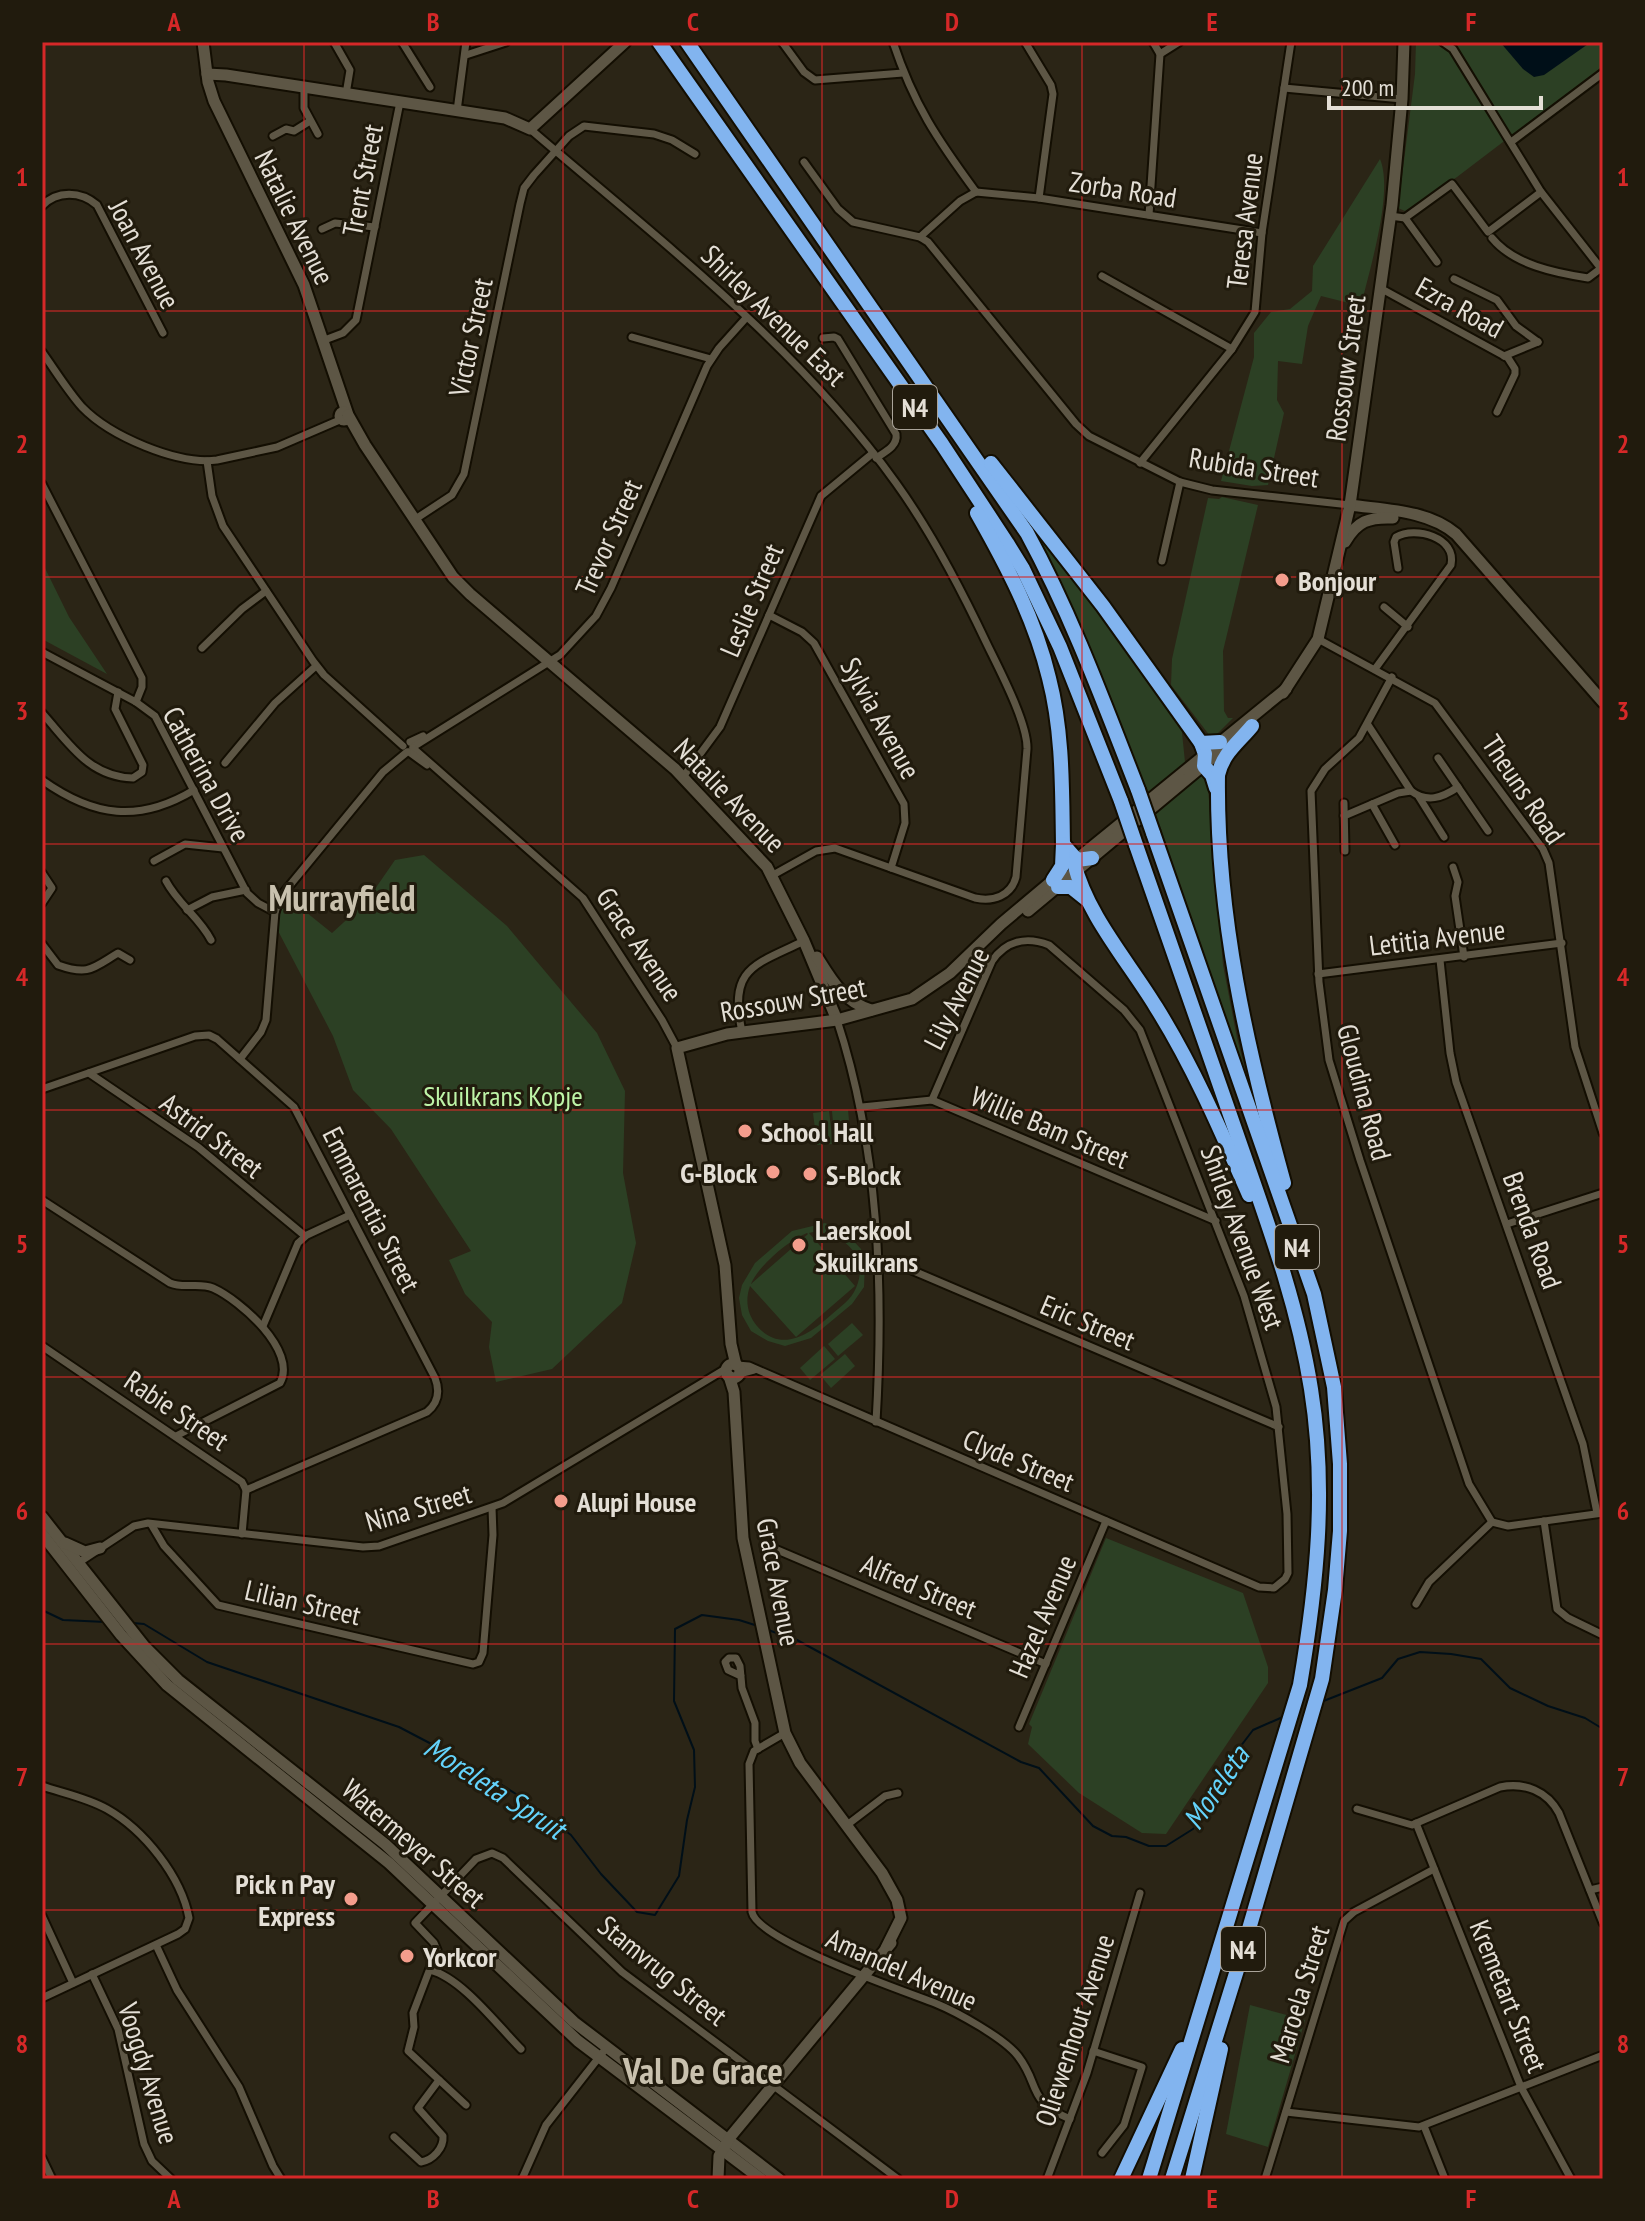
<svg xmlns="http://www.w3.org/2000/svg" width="1645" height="2221" font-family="'PT Sans Narrow',sans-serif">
  <rect width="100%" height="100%" fill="#2b2516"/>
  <!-- green -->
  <g fill="#2c4024" fill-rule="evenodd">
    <polygon points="1416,42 1603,42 1603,66 1457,177 1405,211 1398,208 1415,74"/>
    <path d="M 1380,159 C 1394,192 1369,271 1361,306 L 1321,296 L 1308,326 L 1302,364 L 1278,361 L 1277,400 L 1284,413 L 1268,485 L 1252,486 L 1221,481 L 1254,357 L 1254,333 L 1271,312 L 1290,309 L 1312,291 L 1313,266 Z"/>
    <polygon points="1222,497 1258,505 1223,651 1224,711 1228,718 1233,718 1215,736 1210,736 1171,685 1172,659 1208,498 1219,499"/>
    <path d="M 1026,511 L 1181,723 L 1185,762 L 1149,792 L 1144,784 C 1111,692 1073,602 1026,516 Z"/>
    <polygon points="42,562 69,617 107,674 42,639"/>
    <polygon points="1201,773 1207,777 1223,965 1237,1038 1247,1077 1155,812"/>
    <polygon points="424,855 507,926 597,1033 625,1091 623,1173 636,1243 622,1303 552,1369 496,1382 489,1347 492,1322 465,1294 449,1260 471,1251 391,1129 353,1090 333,1036 276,927 286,896 332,933 366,902 395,860"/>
    <polygon points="848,1110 851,1142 835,1144 832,1111"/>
    <polygon points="829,1111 833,1144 817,1145 813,1113"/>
    <path d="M 825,1223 L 846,1233 L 861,1249 L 865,1262 L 864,1287 L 852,1304 L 811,1338 L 785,1346 L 768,1341 L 751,1331 L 742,1315 L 739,1298 L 742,1285 L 755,1263 L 792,1231 ZM 813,1232 C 843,1232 870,1257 856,1288 C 851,1300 840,1307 831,1315 C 810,1334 781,1354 757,1326 C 747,1314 745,1300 750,1286 L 796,1337 L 855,1286 L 809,1233 ZM 807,1233 L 808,1234 L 751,1284 C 759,1265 788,1241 807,1233 Z"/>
    <polygon points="852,1323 863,1335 838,1356 828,1344"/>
    <polygon points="824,1346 835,1359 810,1380 800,1368"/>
    <polygon points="845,1354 855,1366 831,1388 820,1375"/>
    <polygon points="1106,1538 1243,1593 1268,1667 1268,1683 1166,1834 1142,1833 1079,1793 1028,1744 1032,1727 1029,1724"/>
    <polygon points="1250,2005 1305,2020 1268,2147 1226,2134"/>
  </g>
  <!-- water -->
  <polygon fill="#000f18" points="1500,42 1591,42 1544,75 1534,77 1523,69"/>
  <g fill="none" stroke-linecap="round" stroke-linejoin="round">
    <!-- stream -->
    <g stroke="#000f18" stroke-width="2">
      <polyline points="42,1610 63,1620 106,1622"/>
      <polyline points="133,1623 144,1624 207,1662 399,1727 462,1760 516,1794 571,1835 601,1874 637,1912 655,1915 679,1876 687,1820 695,1787 694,1750 674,1701 675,1629 702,1615 739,1620 758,1626"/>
      <polyline points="768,1630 797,1640 1021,1762 1039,1768 1093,1826 1112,1836 1126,1837 1149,1846 1166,1846 1193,1829 1214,1802 1237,1751 1253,1730 1285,1716"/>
      <polyline points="1321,1702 1382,1678 1398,1659 1420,1652 1451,1654 1481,1659 1510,1688 1548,1706 1585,1718 1603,1729"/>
    </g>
    <defs>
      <g id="street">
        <polyline points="334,42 350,70 346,94"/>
        <polyline points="402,42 430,87"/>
        <polyline points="782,42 804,72 815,80 903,73"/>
        <path d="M 893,42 C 914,105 937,139 976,192"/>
        <polyline points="1025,42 1051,85 1053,94 1039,198"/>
        <polyline points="1443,42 1453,49 1541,192 1603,271"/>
        <polyline points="1160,54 1179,42"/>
        <polyline points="466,55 506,42"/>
        <polyline points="304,88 304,108 318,134"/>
        <polyline points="1284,88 1402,99"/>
        <polyline points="457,111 466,42"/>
        <path d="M 530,129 C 658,239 797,345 896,483 C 932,533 960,587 986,642 C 998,667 1028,723 1027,749 L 1016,877 C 1011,896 993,902 975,898 L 835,848 L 816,851 L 773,875"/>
        <polyline points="273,136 286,129 294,131 310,121"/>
        <polyline points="1511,142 1603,73"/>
        <polyline points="804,162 838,209 853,222 920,237 928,242 1076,424 1089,436 1180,482 1212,490 1350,505"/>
        <polyline points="976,192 1039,198 1262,233"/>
        <path d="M 42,206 C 57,190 81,191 97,205 L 163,333"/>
        <polyline points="1149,215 1160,54 1153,42"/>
        <polyline points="1390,216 1405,218 1452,184 1488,232 1541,192"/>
        <polyline points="1405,218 1437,262"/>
        <polyline points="322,229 335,223 375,227"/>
        <polyline points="920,237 960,201 976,192"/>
        <path d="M 1492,238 C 1514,265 1556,273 1588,278 L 1600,269"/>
        <polyline points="1102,276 1232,349"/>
        <polyline points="1454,279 1497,300 1516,326 1538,342"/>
        <polyline points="1380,288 1508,358 1515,369 1515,374 1497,412"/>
        <polyline points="632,337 711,359"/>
        <path d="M 823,338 L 834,337 L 838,339 L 896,434 C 898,446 885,452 876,458"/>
        <polyline points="322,341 343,333 356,320 400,102"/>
        <path d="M 42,352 C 55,370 67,390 82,407 C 110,436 177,465 217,460 L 277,447 L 342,419"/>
        <polyline points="1504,356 1538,342"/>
        <polyline points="207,461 212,496 223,526 313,661 324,675 403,746"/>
        <polyline points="1140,463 1232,349 1255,312 1262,233 1291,42"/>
        <polyline points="42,484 142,678 142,687 136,702"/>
        <polyline points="414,520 452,495 464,474 520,204 524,188 534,175 569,136 584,126 654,134 672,140 695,154"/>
        <polyline points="1162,561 1180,482"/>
        <polyline points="1384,607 1408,627"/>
        <polyline points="769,615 802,632 814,643 904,804 905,823 891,868"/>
        <polyline points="1318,639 1435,703 1543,849 1549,863 1575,1047 1603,1133"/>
        <polyline points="202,648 242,609 266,591"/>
        <polyline points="42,652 136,702 155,716 247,893 258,903 275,912"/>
        <path d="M 1375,669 L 1451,565 C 1457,537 1415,526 1396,537 L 1394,542 L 1398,568"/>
        <polyline points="1392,677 1359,738 1325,769 1311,791 1319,982 1329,1060 1360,1160 1469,1484 1492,1522"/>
        <path d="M 42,713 C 69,743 89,777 133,778 L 142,772 L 143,765 L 115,709 L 118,692"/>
        <polyline points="1368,725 1411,791"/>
        <polyline points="410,742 423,736"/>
        <polyline points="413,747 560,655 596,616 611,588 707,366 719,348 746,318"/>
        <polyline points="413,748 583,898 662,1020 677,1048"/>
        <polyline points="409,752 427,765"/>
        <polyline points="1438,758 1488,831"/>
        <polyline points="225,763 275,703 316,666"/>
        <polyline points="683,777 720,727 821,496 873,453"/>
        <path d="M 42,780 C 94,817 139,823 194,790"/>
        <polyline points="1419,797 1444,837"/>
        <polyline points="1344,803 1345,851"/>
        <polyline points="1372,804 1395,845"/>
        <path d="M 1344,816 L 1398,793 L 1411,791 C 1427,803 1442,798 1458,787"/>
        <polyline points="154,861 185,844 223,848"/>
        <polyline points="1453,867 1458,882 1455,896 1464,957"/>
        <polyline points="42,873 52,888 42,903"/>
        <path d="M 166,881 C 178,904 200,918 211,940"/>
        <polyline points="187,910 212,897 246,890"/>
        <path d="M 42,944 L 58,965 C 89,976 93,968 118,953 L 130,960"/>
        <polyline points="1440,960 1450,1053 1456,1082 1583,1444 1597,1513"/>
        <polyline points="1318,974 1562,943"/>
        <path d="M 837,1020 C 879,1148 884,1288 876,1422"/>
        <path d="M 742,1032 C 728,967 755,965 804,941"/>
        <polyline points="240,1059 261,1032 266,1020 275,912 281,896 383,772 407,752"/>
        <polyline points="89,1073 198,1147 305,1236"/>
        <path d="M 42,1089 L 195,1036 L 209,1035 L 217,1039 L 294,1107 L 435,1378 C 440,1391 438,1403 427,1412 L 246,1490"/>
        <polyline points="862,1107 932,1100 1216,1221"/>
        <path d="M 42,1200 L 170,1283 C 184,1289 199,1282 213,1288 C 240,1300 298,1351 280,1383 L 176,1436"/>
        <polyline points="1507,1224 1603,1193"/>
        <polyline points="878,1260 909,1269 1279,1427"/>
        <polyline points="263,1326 298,1243 307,1235 350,1215"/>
        <polyline points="42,1346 242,1482 246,1490 242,1534"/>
        <path d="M 737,1365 L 749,1366 L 1259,1587 L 1274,1588 L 1285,1579 L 1288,1573 L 1287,1514 L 1276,1407 L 1244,1296 L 1140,1030 L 1124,1010 L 1049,945 C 1026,936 1006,941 992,961 L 932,1100"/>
        <polyline points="739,1374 754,1370"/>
        <polyline points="1544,1521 1557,1609 1568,1618 1603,1635"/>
        <polyline points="1492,1522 1508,1526 1603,1513"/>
        <polyline points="151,1524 164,1546 218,1605 473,1664 479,1662 483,1653 493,1535 492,1508"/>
        <polyline points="775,1549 1046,1664"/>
        <polyline points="78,1563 134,1526 148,1523 363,1547 379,1546 503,1503 727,1368"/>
        <polyline points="1416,1604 1429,1582 1492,1522"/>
        <polyline points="741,1676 728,1670 725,1662 729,1658 736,1658 740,1666 742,1688 755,1723 755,1741 758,1749"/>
        <polyline points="1019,1727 1106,1521"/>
        <path d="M 785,1733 L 754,1751 L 749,1764 L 752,1912 C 758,1941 904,1991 935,2003 C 957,2012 1004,2038 1018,2056 C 1041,2086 1026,2100 1070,2119"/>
        <path d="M 42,1786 C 63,1793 88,1798 107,1809 C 144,1830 181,1876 189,1918 L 185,1929 L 178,1934 L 42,1998"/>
        <path d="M 1357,1809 L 1412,1825 L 1500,1787 C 1525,1782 1547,1791 1559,1813 L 1603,1923"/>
        <polyline points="1416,1823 1521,2087 1571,2179"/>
        <polyline points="847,1825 885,1796 898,1793"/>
        <polyline points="1590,1890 1603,1887"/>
        <polyline points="42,1916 73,1983"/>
        <polyline points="156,1945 177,1990 239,2087 273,2166 281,2179"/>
        <path d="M 430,1970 C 462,1978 498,2026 521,2049"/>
        <polyline points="92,1974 118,2029 144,2144 152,2161 171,2179"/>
        <polyline points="1093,2051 1142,2067 1124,2125 1102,2153"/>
        <polyline points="466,2105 408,2051 414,2027 413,2013 437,1950 434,1943 415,1923 476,1859 492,1853 503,1858 622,1972 898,2179"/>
        <polyline points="1286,2112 1419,2127 1603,2055"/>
        <polyline points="1424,2126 1445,2179"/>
        <path d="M 394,2137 L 421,2162 C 433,2160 444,2148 443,2136 L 418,2108 L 439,2080"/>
        <polyline points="42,2158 52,2179"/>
        <polyline points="522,2179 546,2125 607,2047"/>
        <polyline points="1047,2179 1087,2073 1140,1893"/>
        <polyline points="1265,2179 1344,1921 1354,1912 1434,1869"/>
      </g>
      <g id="secondary">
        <polyline points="203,42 208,82 214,101 304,285 347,412"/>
        <polyline points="207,74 226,75 505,118 530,129 625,42"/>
        <circle cx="344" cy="416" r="4"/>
        <polyline points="348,415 365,445 453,577 470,594 675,769 767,867 804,941 837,1020"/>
        <path d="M 1350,505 C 1386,510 1428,510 1456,534 L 1603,702"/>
        <path d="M 1345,542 C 1357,521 1369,517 1393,518"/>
        <polyline points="1283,693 1318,639 1350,505 1392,205 1402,99 1404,42"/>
        <polyline points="1076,860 1286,689"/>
        <polyline points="1028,911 1230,743"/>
        <path d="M 817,957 C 832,981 843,1001 871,1010"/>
        <circle cx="733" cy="1371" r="7"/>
        <polyline points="736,1365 731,1344 725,1265 677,1048 727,1034 837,1020 912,999 950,973 1001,924 1057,877"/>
        <polyline points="729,1376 734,1392 743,1538 785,1733 800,1763 882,1873 897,1900 901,1918 886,1948"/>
        <polyline points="42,1517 144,1646 178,1680 385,1844 574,2022 779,2179"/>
        <polyline points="42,1534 121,1635 167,1685 389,1863 578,2041 761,2179"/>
        <polyline points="65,1543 85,1552 100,1548"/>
        <polyline points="718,2179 719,2156 731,2136 891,1943"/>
      </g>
      <g id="highway">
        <polyline points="659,42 942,444 1007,543 1023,569 1060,647 1121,801"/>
        <path d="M 687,42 L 1027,533 C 1072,616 1104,703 1138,790"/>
        <polyline points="991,463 1103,606 1201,743 1205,754 1204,766 1212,775 1216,788"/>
        <path d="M 977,513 C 1007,566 1035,619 1049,678 C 1063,732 1062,789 1063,844 L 1077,860 L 1092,858"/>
        <path d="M 1252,726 C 1238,743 1223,753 1218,775 C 1216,915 1247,1049 1284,1183"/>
        <polyline points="1201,743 1220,742"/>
        <polyline points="1153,833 1314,1294 1334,1387 1340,1464 1340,1531 1335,1590 1322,1679 1237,1970 1172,2179"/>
        <path d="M 1136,845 C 1170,941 1203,1037 1236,1132 C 1265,1216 1297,1300 1311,1389 C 1327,1489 1317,1585 1300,1685 L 1149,2179"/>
        <path d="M 1074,863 C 1087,915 1128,961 1156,1007 C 1193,1066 1221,1131 1249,1195"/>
        <polyline points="1053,880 1062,866 1063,844"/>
        <polyline points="1058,887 1071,887 1086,899"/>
        <polyline points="1121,2179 1182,2049"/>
        <polyline points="1192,2179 1221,2049"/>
      </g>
    </defs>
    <!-- street casing -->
    <use href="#street" stroke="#130e02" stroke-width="11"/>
    <!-- secondary casing -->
    <use href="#secondary" stroke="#130e02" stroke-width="15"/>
    <!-- highway casing -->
    <use href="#highway" stroke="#130e02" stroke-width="18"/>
    <!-- street -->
    <use href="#street" stroke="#5d5645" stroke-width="7"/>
    <!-- secondary -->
    <use href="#secondary" stroke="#5d5645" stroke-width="11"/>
    <!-- highway -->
    <use href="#highway" stroke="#82b4ef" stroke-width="14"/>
    <defs>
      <g id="highway-bridge">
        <polyline points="1138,790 1153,833"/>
        <polyline points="1121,801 1136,845"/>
      </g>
    </defs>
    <!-- highway-bridge casing -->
    <use href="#highway-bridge" stroke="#130e02" stroke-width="18" stroke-linecap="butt"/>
    <!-- highway-bridge -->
    <use href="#highway-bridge" stroke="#82b4ef" stroke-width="14"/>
  </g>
  <!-- grid -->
  <path fill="none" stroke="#d62828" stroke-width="2" stroke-opacity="0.55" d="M 304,42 L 304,2179M 563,42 L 563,2179M 822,42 L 822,2179M 1082,42 L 1082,2179M 1342,42 L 1342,2179M 42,311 L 1603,311M 42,577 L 1603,577M 42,844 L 1603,844M 42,1110 L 1603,1110M 42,1377 L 1603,1377M 42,1644 L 1603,1644M 42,1910 L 1603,1910"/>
  <!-- markers -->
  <g fill="#f49d8c" stroke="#211b0d" stroke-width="3">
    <circle cx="1282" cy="580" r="8"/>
    <circle cx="745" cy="1131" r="8"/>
    <circle cx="773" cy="1172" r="8"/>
    <circle cx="810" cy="1174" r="8"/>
    <circle cx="799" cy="1245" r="8"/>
    <circle cx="561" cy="1501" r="8"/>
    <circle cx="351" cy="1899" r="8"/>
    <circle cx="407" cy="1956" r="8"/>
  </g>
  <g text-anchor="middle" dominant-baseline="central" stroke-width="6" stroke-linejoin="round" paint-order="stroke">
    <!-- shield labels -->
    <g fill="#211b0d" stroke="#aaa49a" stroke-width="2">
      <rect x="893" y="385" width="44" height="44" rx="6"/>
      <rect x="1275" y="1225" width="44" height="44" rx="6"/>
      <rect x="1221" y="1927" width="44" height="44" rx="6"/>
    </g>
    <g font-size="26" font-weight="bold" fill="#e4dfd6">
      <text x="915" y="407">N4</text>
      <text x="1297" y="1247">N4</text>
      <text x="1243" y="1949">N4</text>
    </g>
    <!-- street labels -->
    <g font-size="28" fill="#e4dfd6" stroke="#211b0d">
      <text transform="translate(362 180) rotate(-79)">Trent Street</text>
      <text transform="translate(1123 189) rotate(9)">Zorba Road</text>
      <text transform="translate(295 217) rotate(64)">Natalie Avenue</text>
      <text transform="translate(1244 221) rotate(-83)">Teresa Avenue</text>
      <text transform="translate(145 254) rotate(62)">Joan Avenue</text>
      <text transform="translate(1460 307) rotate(29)">Ezra Road</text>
      <text transform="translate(774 315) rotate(44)">Shirley Avenue East</text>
      <text transform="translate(470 337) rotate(-78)">Victor Street</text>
      <text transform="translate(1345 368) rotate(-82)">Rossouw Street</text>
      <text transform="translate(1254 467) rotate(9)">Rubida Street</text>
      <text transform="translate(608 537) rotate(-66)">Trevor Street</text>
      <text transform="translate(751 600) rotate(-67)">Leslie Street</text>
      <text transform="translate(881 718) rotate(61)">Sylvia Avenue</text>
      <text transform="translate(207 774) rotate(61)">Catherina Drive</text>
      <text transform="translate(1524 789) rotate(56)">Theuns Road</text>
      <text transform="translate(730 795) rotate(46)">Natalie Avenue</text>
      <text transform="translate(1437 937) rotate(-7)">Letitia Avenue</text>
      <text transform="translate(640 944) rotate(56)">Grace Avenue</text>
      <text transform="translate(956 998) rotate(-63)">Lily Avenue</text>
      <text transform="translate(793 999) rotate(-10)">Rossouw Street</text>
      <text transform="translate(1365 1092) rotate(75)">Gloudina Road</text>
      <text transform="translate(1050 1127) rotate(23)">Willie Bam Street</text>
      <text transform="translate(212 1135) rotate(37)">Astrid Street</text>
      <text transform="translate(372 1209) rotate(63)">Emmarentia Street</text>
      <text transform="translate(1533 1230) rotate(70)">Brenda Road</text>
      <text transform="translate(1243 1237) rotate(70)">Shirley Avenue West</text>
      <text transform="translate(1088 1322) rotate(23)">Eric Street</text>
      <text transform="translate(177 1410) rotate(34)">Rabie Street</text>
      <text transform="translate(1019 1460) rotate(23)">Clyde Street</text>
      <text transform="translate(418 1507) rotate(-16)">Nina Street</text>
      <text transform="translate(779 1582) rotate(79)">Grace Avenue</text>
      <text transform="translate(919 1586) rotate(23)">Alfred Street</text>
      <text transform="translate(303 1602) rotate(13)">Lilian Street</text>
      <text transform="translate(1042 1616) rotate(-67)">Hazel Avenue</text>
      <text transform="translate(414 1843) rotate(41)">Watermeyer Street</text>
      <text transform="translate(902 1969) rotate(24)">Amandel Avenue</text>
      <text transform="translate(663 1970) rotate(39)">Stamvrug Street</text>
      <text transform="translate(1299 1994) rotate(-73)">Maroela Street</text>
      <text transform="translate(1509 1996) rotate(68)">Kremetart Street</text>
      <text transform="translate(1074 2030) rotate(-72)">Oliewenhout Avenue</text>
      <text transform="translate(149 2073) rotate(73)">Voogdy Avenue</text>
    </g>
    <!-- poi labels -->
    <g font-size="28" font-weight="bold" fill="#e4dfd6" stroke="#211b0d" text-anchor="start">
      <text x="1298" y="580">Bonjour</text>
      <text x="761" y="1131">School Hall</text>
      <text x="757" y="1172" text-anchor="end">G-Block</text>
      <text x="826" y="1174">S-Block</text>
      <text x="815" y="1229">Laerskool<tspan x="815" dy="32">Skuilkrans</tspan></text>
      <text x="577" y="1501">Alupi House</text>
      <text x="335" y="1883" text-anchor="end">Pick n Pay<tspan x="335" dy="32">Express</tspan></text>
      <text x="423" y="1956">Yorkcor</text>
    </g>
    <!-- park labels -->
    <g font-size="28" fill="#bef5a8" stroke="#211b0d">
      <text x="503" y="1095">Skuilkrans Kopje</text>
    </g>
    <!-- water labels -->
    <g font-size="30" font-style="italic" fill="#64d3fb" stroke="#211b0d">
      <text transform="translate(495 1787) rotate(33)">Moreleta Spruit</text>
      <text transform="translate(1215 1787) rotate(-56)">Moreleta</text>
    </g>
    <!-- district labels -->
    <g font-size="36" font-weight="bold" fill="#c9c1ae" stroke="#211b0d">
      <text x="342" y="897">Murrayfield</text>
      <text x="703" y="2070">Val De Grace</text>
    </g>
  </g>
  <!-- border -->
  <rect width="1645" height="2221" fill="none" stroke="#211b0d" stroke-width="88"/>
  <!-- scale -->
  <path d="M1329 96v12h212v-12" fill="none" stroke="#e4dfd6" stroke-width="4"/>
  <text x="1341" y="96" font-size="24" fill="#e4dfd6" stroke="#211b0d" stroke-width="6" paint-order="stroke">200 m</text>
  <rect x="44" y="44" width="1557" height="2133" fill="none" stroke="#d62828" stroke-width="3"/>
  <g font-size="26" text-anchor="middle" font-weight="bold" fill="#d62828">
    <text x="174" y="31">A</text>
    <text x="433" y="31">B</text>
    <text x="693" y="31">C</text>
    <text x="952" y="31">D</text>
    <text x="1212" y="31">E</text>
    <text x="1471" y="31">F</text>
    <text x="22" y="186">1</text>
    <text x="1623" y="186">1</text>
    <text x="22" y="453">2</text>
    <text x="1623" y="453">2</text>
    <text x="22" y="720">3</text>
    <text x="1623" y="720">3</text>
    <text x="22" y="986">4</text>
    <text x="1623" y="986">4</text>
    <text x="22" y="1253">5</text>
    <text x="1623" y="1253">5</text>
    <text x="22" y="1520">6</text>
    <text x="1623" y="1520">6</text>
    <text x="22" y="1786">7</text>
    <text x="1623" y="1786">7</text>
    <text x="22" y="2053">8</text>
    <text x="1623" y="2053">8</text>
    <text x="174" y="2208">A</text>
    <text x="433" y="2208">B</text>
    <text x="693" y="2208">C</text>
    <text x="952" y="2208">D</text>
    <text x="1212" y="2208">E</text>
    <text x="1471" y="2208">F</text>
  </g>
</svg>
